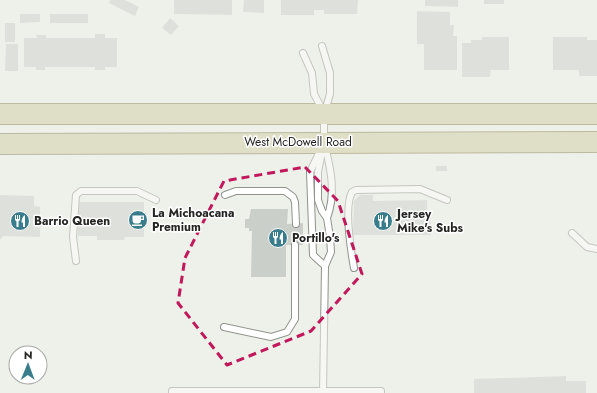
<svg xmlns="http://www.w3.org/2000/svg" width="597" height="393" font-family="Jost,sans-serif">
  <rect width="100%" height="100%" fill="#eef0ea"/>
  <!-- building -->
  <g fill="#cbcfca">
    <polygon points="110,0 125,0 139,7 135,16 109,3"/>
    <polygon points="174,0 232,0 232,15 174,14"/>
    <polygon points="244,0 264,0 264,13 243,12"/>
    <polygon points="281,0 358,0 357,14 324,14 324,10 314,10 314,15 281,15"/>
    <polygon points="425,0 458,0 458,7 425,6"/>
    <rect x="484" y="0" width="20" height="4"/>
    <polygon points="417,11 450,12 450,25 454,25 453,36 457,36 457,70 424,70 424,44 417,44"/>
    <polygon points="20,14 40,14 40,22 20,23"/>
    <rect x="50" y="14" width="38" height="9"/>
    <polygon points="170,18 179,26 171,35 162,28"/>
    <rect x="5" y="23" width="10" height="19"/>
    <polygon points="95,34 105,34 105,38 117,38 117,67 105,67 105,70 95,70 95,67 45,67 45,70 36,70 36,67 24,67 24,38 37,38 36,35 46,35 46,38 95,38"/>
    <polygon points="482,37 509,37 509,70 491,70 490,77 462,77 462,43 471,43 471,40 482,40"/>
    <polygon points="553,37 587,37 587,40 597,40 597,76 579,76 579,70 553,70"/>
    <polygon points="6,44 18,44 18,71 5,71"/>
    <rect x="436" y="166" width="11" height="5"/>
    <polygon points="0,195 34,196 34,206 40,207 40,237 3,236 0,240"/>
    <polygon points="360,195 373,195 373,201 427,200 427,212 430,212 431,235 353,235 354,201"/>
    <polygon points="78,202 144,202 144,237 125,237 124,240 97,240 97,236 78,236"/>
    <polygon points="251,209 288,209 287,224 303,223 303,245 286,245 286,277 251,277 252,231 249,231 249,228 245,228 245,219 249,219"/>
    <polygon points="566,376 566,381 586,381 586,393 474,393 474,379"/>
  </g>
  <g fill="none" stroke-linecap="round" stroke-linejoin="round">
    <defs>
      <g id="service">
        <polyline points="322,46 330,73 330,94 324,114 324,142 318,172 318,200 322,211 327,218 330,237 331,252 325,266 323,393"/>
        <polyline points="303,53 312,73 314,94 323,111"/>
        <path d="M 325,146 C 331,170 336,194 327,218"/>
        <polyline points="320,151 310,172 313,255 325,266"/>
        <polyline points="225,195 236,191 285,191 293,197 295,202 296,224"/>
        <polyline points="572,233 587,247 597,249"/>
        <polyline points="76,261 73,237 76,195 81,191 137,191 156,200"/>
        <path d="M 354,268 C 351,251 344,207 352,192 L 356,190 L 420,189 L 447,200"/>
        <polyline points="224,327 271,337 287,332 295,319 295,245"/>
        <polyline points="172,393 172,391 381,391 381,393"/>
      </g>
      <g id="primary">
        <polyline points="0,114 597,114"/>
        <polyline points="0,144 597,142"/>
      </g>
    </defs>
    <!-- service casing -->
    <use href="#service" stroke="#91938d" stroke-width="8"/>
    <!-- primary casing -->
    <use href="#primary" stroke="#7c7847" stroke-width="22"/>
    <!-- service -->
    <use href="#service" stroke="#fff" stroke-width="6"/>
    <!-- primary -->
    <use href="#primary" stroke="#cdc89c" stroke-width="20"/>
  </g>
  <!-- marked area -->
  <path d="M0 0H597V393H0ZM 305,167 L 338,201 L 362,274 L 311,331 L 227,365 L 178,303 L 185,258 L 224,181 Z" fill="#eef0ea" fill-opacity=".55" fill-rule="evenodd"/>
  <path fill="none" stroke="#c2185b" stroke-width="3" stroke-dasharray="8 5" stroke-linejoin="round" d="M 305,167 L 338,201 L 362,274 L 311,331 L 227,365 L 178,303 L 185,258 L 224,181 Z"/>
  <!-- icons -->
  <defs>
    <symbol id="cafe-disc" viewBox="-11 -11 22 22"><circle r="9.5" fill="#397d8d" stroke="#fff"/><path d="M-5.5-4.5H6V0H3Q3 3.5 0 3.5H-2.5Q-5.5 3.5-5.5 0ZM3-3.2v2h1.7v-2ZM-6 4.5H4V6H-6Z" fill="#fff"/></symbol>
    <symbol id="restaurant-disc" viewBox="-11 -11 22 22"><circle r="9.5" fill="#397d8d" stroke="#fff"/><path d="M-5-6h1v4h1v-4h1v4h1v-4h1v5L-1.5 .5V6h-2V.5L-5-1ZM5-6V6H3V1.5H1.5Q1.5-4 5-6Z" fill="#fff"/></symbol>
  </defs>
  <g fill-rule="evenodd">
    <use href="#cafe-disc" x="127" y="209" width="22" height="22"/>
    <use href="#restaurant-disc" x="9" y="210" width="22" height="22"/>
    <use href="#restaurant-disc" x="372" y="210" width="22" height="22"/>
    <use href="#restaurant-disc" x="267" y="227" width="22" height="22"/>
  </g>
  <g text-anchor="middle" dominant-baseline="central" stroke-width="3" stroke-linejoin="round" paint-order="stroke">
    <!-- street labels -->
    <g font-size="12" fill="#252624" stroke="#fff">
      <text x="298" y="142">West McDowell Road</text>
    </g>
    <!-- poi labels -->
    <g font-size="12" font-weight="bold" fill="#252624" stroke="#fff" text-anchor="start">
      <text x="152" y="213">La Michoacana<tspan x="152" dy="14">Premium</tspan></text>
      <text x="397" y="214">Jersey<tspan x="397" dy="14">Mike's Subs</tspan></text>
      <text x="34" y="221">Barrio Queen</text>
      <text x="292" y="238">Portillo's</text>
    </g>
  </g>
  <!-- north arrow -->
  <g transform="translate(28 365) rotate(1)"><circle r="19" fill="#ffffff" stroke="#a8a8a7"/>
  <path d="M0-3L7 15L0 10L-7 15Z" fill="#397d8d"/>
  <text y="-6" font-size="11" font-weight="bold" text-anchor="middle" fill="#252624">N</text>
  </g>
</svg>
